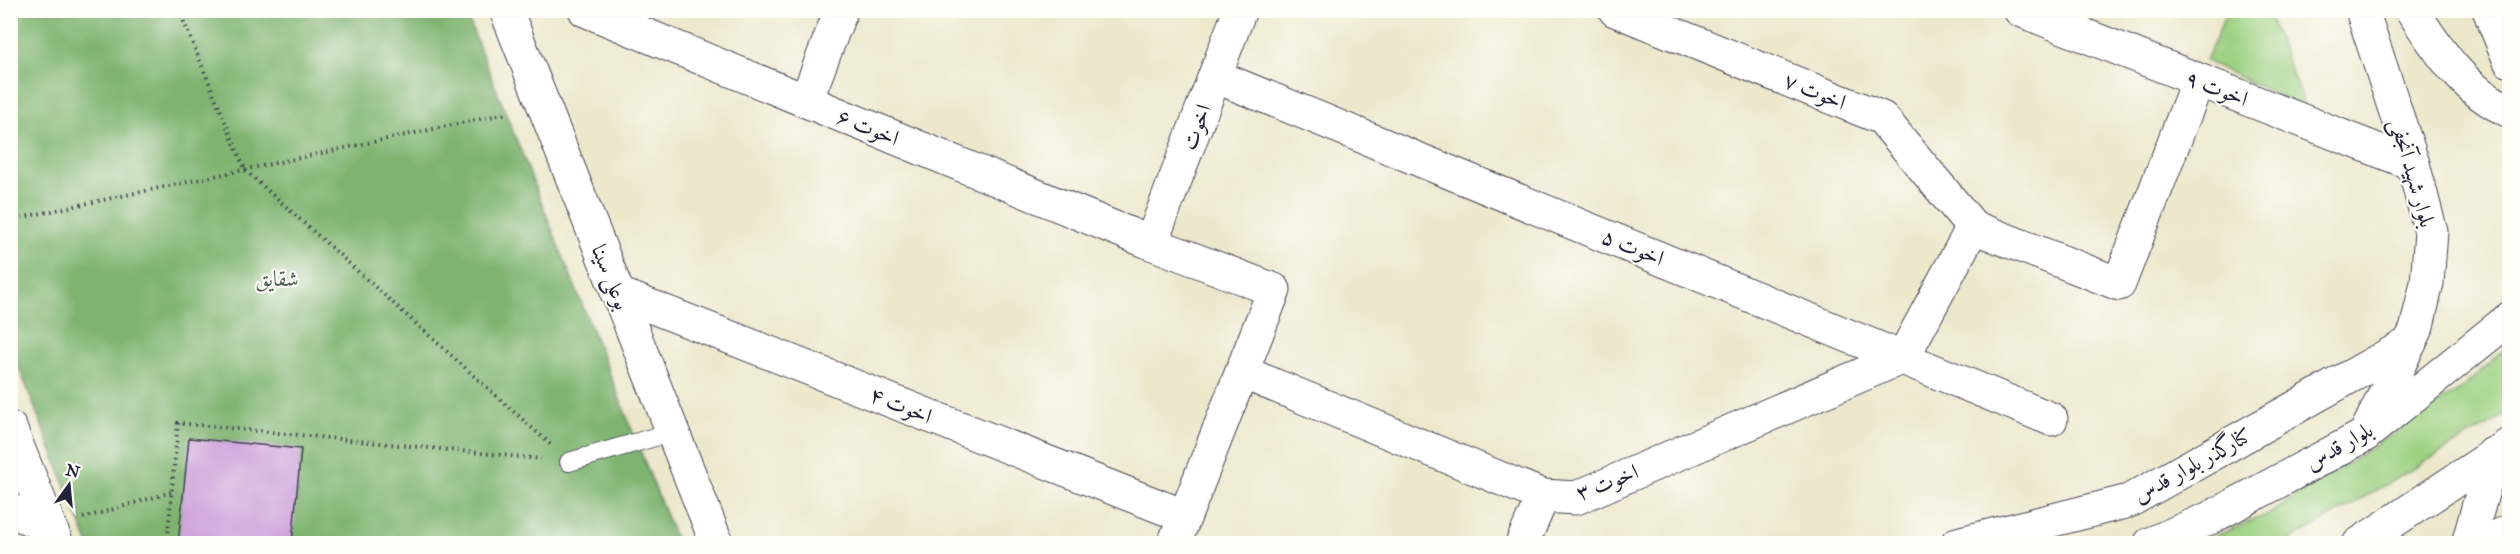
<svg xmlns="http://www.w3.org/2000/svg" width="2520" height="554" font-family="'IM FELL Great Primer',Amiri,serif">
  <rect width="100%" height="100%" fill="#fdfcf7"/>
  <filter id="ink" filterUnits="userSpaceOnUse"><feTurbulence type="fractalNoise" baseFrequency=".0167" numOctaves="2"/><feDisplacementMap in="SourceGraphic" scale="12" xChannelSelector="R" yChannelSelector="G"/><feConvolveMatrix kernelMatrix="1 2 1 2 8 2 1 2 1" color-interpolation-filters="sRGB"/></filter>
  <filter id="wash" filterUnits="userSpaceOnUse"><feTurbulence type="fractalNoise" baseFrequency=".008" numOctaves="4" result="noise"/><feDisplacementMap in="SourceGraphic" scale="24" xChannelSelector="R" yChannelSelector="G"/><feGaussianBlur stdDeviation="1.35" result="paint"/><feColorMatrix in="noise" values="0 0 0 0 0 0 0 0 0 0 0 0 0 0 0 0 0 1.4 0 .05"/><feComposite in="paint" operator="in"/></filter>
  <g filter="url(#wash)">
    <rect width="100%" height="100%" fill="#ede7cb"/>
    <!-- green -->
    <g fill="#9dd182" stroke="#607a5e" stroke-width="1.5">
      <polygon points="2227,11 2267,11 2306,109 2206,61"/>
      <polygon points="2509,345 2509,410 2499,419 2285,543 2196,544 2271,513 2463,388"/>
    </g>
    <!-- forest -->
    <polygon fill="#7eb370" stroke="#506a56" stroke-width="1.5" points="11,11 465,11 677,543 88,543 11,347"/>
    <g id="blocks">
      <!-- building -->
      <polygon fill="#cfa4db" points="189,438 301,449 292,544 178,544"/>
    </g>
  </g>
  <g filter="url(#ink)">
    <use href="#blocks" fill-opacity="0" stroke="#404051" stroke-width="1.5"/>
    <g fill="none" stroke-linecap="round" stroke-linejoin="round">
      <defs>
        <polyline id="service" points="569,462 672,432"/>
        <g id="minor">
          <polyline points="585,10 1151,243 1274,290 1174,544"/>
          <polyline points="1615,10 1882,118 1973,227"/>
          <polyline points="2020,10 2413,164"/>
          <polyline points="1215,76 2051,419"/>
          <polyline points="806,101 841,10"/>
          <polyline points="1151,243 1240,10"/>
          <polyline points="617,293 1184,516"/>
          <polyline points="1242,372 1543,496 1576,498 1903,357 1973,227 2119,284 2198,80"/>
          <polyline points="10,510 50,528"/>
          <polyline points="1522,544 1543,496"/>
          <polyline points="1957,544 2129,501 2410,343"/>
          <polyline points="2468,544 2493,454"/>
          <polyline points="2480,544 2510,531"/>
        </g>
        <g id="tertiary">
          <polyline points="506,10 717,544"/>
          <polyline points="10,428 57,544"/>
        </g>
        <g id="secondary">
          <polyline points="2362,10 2413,164 2431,232 2427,283 2416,330 2365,435"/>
          <path d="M 2412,10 C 2437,49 2466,93 2510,111"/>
          <polyline points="2493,454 2510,476"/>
          <polyline points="2150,544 2210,518 2365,435 2510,318"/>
          <polyline points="2359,544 2510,444"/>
        </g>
        <polyline id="primary" points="2489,10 2510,61"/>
      </defs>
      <!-- service casing -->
      <use href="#service" stroke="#404051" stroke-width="20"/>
      <!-- minor casing -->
      <use href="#minor" stroke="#404051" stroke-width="35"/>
      <!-- tertiary casing -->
      <use href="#tertiary" stroke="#404051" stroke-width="35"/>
      <!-- secondary casing -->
      <use href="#secondary" stroke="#404051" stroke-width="35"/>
      <!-- primary casing -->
      <use href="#primary" stroke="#404051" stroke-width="35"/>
      <!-- path -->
      <g stroke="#404051" stroke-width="4" stroke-dasharray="1.5 4.5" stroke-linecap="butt">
        <polyline points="179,10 245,170 551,445"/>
        <polyline points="10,220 508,113"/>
        <polyline points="10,383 15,394"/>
        <polyline points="83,518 172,492"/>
        <polyline points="167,544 178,423 541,459"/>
      </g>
      <!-- service -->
      <use href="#service" stroke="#fff" stroke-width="18"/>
      <!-- minor -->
      <use href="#minor" stroke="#fff" stroke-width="33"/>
      <!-- tertiary -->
      <use href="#tertiary" stroke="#fff" stroke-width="33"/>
      <!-- secondary -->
      <use href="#secondary" stroke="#fff" stroke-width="33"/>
      <!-- primary -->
      <use href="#primary" stroke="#fff" stroke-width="33"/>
    </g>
  </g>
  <g text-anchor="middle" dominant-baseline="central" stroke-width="4.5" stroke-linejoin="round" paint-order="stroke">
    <!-- street labels -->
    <g font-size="22" fill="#22223b" stroke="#fdfcf7">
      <text transform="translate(2217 88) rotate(21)">اخوت ۹</text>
      <text transform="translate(1815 91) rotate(22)">اخوت ۷</text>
      <text transform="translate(868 127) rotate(22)">اخوت ۶</text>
      <text transform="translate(1196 127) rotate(-69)">اخوت</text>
      <text transform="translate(2413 173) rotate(74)">بلوار شهید آنجفی</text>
      <text transform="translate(1633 247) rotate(22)">اخوت ۵</text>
      <text transform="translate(611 277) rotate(68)">بوعلی سینا</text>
      <text transform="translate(901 405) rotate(22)">اخوت ۴</text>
      <text transform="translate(2339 446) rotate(-30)">بلوار قدس</text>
      <text transform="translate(2192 465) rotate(-29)">کنارگذر بلوار قدس</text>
      <text transform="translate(1607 482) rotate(-21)">اخوت ۳</text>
    </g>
    <!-- park labels -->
    <g font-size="22" fill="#4d5f54" stroke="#fdfcf7">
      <text x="277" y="278">شقایق</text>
    </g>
  </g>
  <!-- margin -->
  <rect width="2520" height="554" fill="none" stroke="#fdfcf7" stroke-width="36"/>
  <!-- north arrow -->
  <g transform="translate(69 485) rotate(15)" stroke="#fdfcf7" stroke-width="4.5" paint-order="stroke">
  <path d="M0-4.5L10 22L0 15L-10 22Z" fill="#22223b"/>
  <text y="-9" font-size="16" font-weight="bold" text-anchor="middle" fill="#22223b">N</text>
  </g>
</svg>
